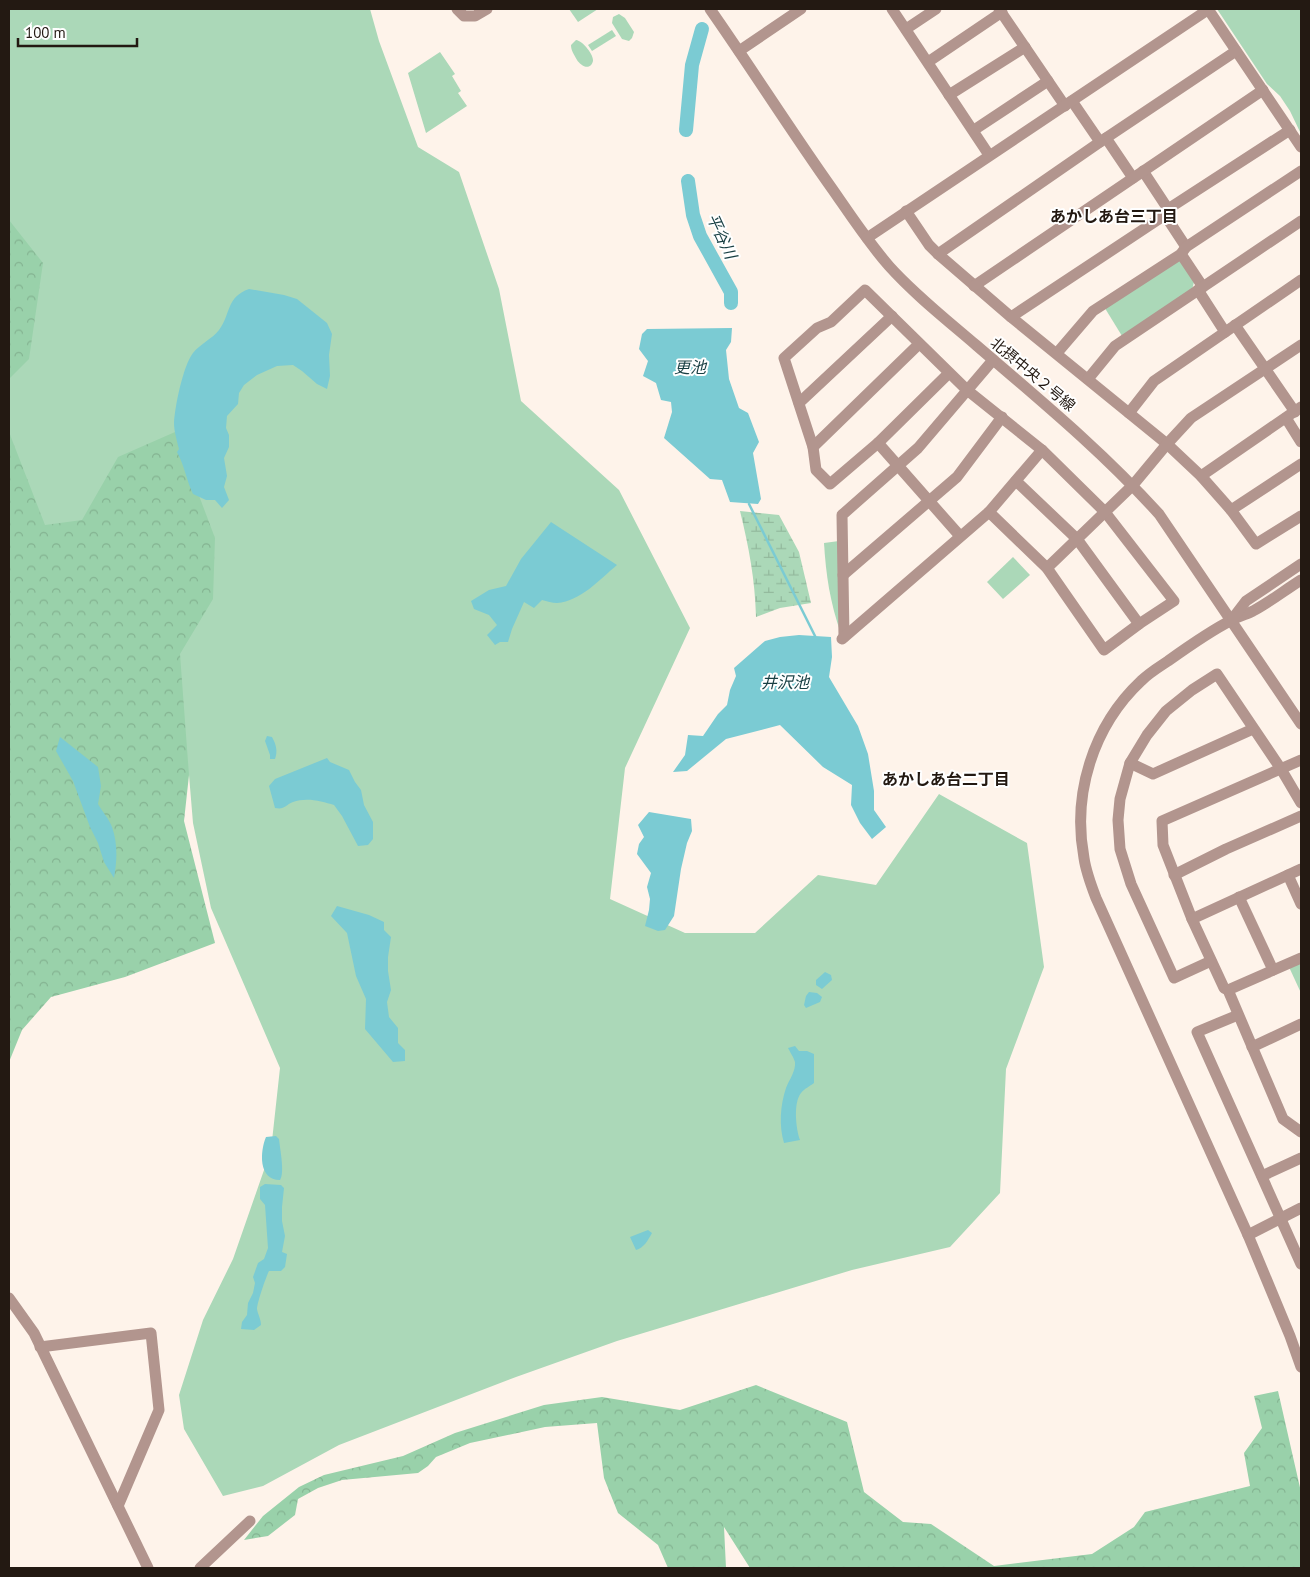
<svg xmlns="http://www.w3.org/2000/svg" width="1310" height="1577" font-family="'PT Sans','Noto Sans JP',sans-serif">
  <defs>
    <pattern id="forest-crowns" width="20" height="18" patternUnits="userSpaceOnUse" patternTransform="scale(1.25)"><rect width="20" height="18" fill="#99d1aa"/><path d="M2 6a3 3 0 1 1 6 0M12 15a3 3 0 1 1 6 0" fill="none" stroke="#84b391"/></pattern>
    <pattern id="wetland-marsh" width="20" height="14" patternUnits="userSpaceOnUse" patternTransform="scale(1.25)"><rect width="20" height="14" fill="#abd8b8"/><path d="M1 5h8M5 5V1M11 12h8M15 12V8" fill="none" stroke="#93b99d"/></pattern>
  </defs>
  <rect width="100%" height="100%" fill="#fef3ea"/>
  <!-- green -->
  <g fill="#abd8b8">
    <polygon points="9,9 370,9 379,41 418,147 459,172 499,289 521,401 619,490 690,628 625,768 610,899 685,933 755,933 818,875 876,885 939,794 1027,843 1044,967 1006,1069 1000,1193 950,1247 852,1270 617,1341 516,1377 339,1445 263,1486 223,1496 184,1429 179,1395 203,1320 233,1259 271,1150 280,1068 211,908 193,823 189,775 41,572 9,481"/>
    <polygon points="569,9 598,9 578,22"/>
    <polygon points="1217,9 1301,9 1301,134 1290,111 1280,96 1267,84"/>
    <polygon points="619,14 625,18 634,32 632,38 629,41 622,39 612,23 613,17"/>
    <polygon points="612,30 616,36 592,51 588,45"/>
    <path d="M 576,40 C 583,41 594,55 593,61 C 590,72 580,65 577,60 C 574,54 571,51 571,45 Z"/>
    <polygon points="440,52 455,74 452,76 461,91 458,93 467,106 426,133 408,73"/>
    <polygon points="1180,260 1194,282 1192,290 1122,336 1103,305"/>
    <path d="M 839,541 L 841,634 C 830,602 826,576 824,543 Z"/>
    <polygon points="1013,557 1030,575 1003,599 987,582"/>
    <polygon points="1301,961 1301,993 1289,967"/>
  </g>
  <!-- forest -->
  <g fill="url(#forest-crowns)">
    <polygon points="9,220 43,263 29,359 9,379"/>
    <polygon points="9,432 45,525 82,520 118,457 175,432 215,538 213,599 180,654 189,775 184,821 215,943 125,977 51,997 22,1030 9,1062"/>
    <polygon points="756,1385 847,1422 864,1492 903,1522 931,1524 994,1566 1092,1554 1134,1527 1145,1512 1250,1486 1244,1453 1262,1428 1254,1396 1278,1391 1301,1492 1301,1568 750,1568 724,1527 726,1568 668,1568 658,1545 618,1513 604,1478 597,1423 545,1427 470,1443 436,1457 428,1466 418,1473 342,1480 318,1488 298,1499 295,1515 268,1536 244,1540 263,1516 299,1487 324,1475 403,1456 455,1433 544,1405 602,1397 680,1410"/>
  </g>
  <!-- wetland -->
  <path fill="url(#wetland-marsh)" d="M 740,511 L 779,515 L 799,552 L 811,603 L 780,608 L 756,617 C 755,579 749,548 740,511 Z"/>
  <!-- water -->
  <g fill="#7bcbd3">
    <path d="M 249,289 L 284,295 L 297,299 L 327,323 L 332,334 L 329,355 L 330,376 L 327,389 L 317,384 L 302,371 L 293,365 L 277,366 L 257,375 L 244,385 L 239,393 L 238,404 L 227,416 L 226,428 L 229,435 L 229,447 L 224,458 L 227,476 L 224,487 L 229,500 L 222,508 L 215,500 L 206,500 L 193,494 C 186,479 185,467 177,452 L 179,449 C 177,441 174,431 174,423 C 175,406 183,366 193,353 C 200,344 212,339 219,330 C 231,314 226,297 249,289 Z"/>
    <polygon points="732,328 731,342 726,350 729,379 739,408 748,413 759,442 753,453 761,499 758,504 730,502 722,480 710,479 664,438 672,412 671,402 661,400 656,383 643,376 648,361 639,349 642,334 647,329"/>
    <path d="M 551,522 L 617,565 C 599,580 581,601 557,603 C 552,603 547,601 542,600 L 534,608 L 524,602 L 512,629 L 508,642 L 500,642 L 495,645 L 487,635 L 497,625 L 489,615 L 474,609 L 471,601 L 489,590 L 506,586 L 521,559 Z"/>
    <polygon points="799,635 831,637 832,657 829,677 858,726 868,754 874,791 874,810 886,827 872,839 860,823 851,805 852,785 823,767 780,725 726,739 687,771 673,772 685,755 688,735 703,736 718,714 727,705 730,690 736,676 734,668 765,641 780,637"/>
    <path d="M 267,736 L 272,737 C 276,744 278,751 275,759 L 270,759 L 270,755 L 265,741 Z"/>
    <path d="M 60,737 L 98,767 L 101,786 L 98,804 C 102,811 109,819 112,827 C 118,844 117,861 114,878 L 104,862 L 98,843 L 90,827 L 73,781 L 56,751 Z"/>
    <path d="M 327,758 L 330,762 L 349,770 L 355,782 L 361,790 L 364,805 L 373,822 L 373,839 L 368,845 L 358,846 L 342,816 L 334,805 C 322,801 306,797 293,802 C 285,805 285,810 275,808 L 269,786 L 275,779 Z"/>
    <polygon points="649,812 691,819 692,831 687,843 681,869 674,916 665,930 658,931 645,926 649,910 650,899 647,887 651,873 637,854 639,844 644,837 638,825"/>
    <polygon points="337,906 369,915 384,922 384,930 391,937 388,957 388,971 391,990 387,1002 389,1017 398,1028 398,1043 405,1050 405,1061 393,1062 365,1029 366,999 356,976 347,933 331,916"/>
    <polygon points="825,972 831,975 832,980 822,989 816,985 816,980"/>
    <polygon points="809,992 817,993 822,997 820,1002 806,1008 804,1005 806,996"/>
    <path d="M 795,1046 L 799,1051 L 807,1051 L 814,1054 L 814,1083 C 810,1086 804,1089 801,1093 C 793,1103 796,1129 800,1140 L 784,1143 C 779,1126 780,1106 786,1088 C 789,1080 796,1071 795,1062 C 794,1058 790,1052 788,1048 Z"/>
    <path d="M 276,1136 L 279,1139 C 280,1149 285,1173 280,1180 C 258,1180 260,1151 266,1137 Z"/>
    <path d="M 265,1184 L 281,1185 L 284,1188 L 282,1207 L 282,1221 L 285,1236 L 282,1252 L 287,1254 L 285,1267 L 281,1271 L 269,1271 C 266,1277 257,1303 257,1309 C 258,1315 261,1319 261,1325 L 254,1330 L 241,1329 L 242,1322 L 247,1315 L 248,1303 L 253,1293 L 255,1283 L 253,1277 L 258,1263 L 264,1259 L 268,1248 L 265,1205 L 260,1199 L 260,1187 Z"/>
    <path d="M 648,1230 L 652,1233 C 648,1240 644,1248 636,1250 L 630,1237 Z"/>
  </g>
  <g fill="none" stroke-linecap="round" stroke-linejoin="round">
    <!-- stream -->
    <polyline stroke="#7bcbd3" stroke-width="2.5" points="749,504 815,636"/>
    <!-- river -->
    <g stroke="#7bcbd3" stroke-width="14">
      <polyline points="686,130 692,65 702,29"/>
      <polyline points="688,181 693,215 700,236 731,292 731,303"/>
    </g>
    <!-- minor -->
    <g stroke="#b2958e" stroke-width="11">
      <polyline points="457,9 464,16 475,16 487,9"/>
      <path d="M 710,9 C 752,69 791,131 833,190 C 851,216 868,242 889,266 C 915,295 947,320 976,345 C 1040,400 1102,451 1159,514 L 1301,724"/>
      <polyline points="892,9 989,155"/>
      <polyline points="999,9 1065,106"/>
      <polyline points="1208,9 1301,147"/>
      <polyline points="906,29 936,9"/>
      <polyline points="739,51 801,9"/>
      <polyline points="928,62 1002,12"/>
      <polyline points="949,95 1025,47"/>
      <polyline points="1072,101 1100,142"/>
      <polyline points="974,130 1048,81"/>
      <polyline points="1106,138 1133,178"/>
      <polyline points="1143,171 1168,209"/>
      <polyline points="906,211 929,245 938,254 1011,317 1167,444 1201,476 1231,510 1256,544 1301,516"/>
      <polyline points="1165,215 1186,247"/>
      <polyline points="867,238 1209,9"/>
      <polyline points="938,254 1100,142 1236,51"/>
      <polyline points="1181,254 1203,287"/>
      <polyline points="974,286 1263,90"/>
      <polyline points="1198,290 1225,332"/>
      <polyline points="1011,317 1165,215 1168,209 1290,130"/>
      <polyline points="1235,325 1295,412"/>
      <polyline points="1057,353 1093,311 1181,254 1186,247 1301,171"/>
      <polyline points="949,373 878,443 830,484 816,470 813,447 784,358 817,328 831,322 865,290 967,390 1042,450 1105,512 1174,601 1139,624 1104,650 1047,568 989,512"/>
      <polyline points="1088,379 1115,346 1301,221"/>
      <polyline points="799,403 892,316"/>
      <polyline points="1129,413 1154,381 1301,280"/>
      <polyline points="1286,418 1301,442"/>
      <polyline points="878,443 960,536"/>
      <polyline points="813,447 919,344"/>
      <polyline points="1201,476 1301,407"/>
      <polyline points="1016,481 1077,539 1139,624"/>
      <polyline points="1231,510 1301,464"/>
      <polyline points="1047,568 1133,485 1167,444 1191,418 1301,345"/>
      <polyline points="843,575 957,477 1002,417"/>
      <path d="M 1301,580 C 1285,590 1270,602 1253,611 C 1247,614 1239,616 1232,620 C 1210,631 1189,646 1168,661 C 1159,667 1149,673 1141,681 C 1093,726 1072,794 1084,858 C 1086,872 1091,885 1096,898 L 1248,1235 L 1290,1336 L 1301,1367"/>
      <polyline points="1233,618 1246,601 1301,564"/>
      <polyline points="844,637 842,515 918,448 993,360"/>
      <polyline points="842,639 989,512 1042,450"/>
      <polyline points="1301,760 1162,821 1163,845 1192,919 1224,988 1228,990 1283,1119 1301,1132"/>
      <polyline points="1130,763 1153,774 1253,729"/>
      <polyline points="1174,875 1226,849 1301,816"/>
      <polyline points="1288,875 1301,904"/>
      <polyline points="1239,897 1273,970"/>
      <polyline points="1192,919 1301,869"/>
      <polyline points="1211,961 1174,978 1131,884 1120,849 1118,820 1120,799 1130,763 1147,735 1166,711 1192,690 1217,674 1281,769 1301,803"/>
      <polyline points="1228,990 1301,958"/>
      <polyline points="1238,1015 1197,1032 1301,1264"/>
      <polyline points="1252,1047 1301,1024"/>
      <polyline points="1262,1176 1301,1158"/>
      <polyline points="1248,1235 1301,1208"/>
      <polyline points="9,1298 34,1333 148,1568"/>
      <polyline points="40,1347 151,1333 159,1410 118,1506"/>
      <polyline points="200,1568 250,1521"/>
    </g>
  </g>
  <g text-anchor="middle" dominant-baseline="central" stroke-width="4" stroke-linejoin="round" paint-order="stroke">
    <!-- street labels -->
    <g font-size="15" fill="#231912" stroke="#fff">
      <text transform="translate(1033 374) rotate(40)">北摂中央２号線</text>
    </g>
    <!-- neighbourhood labels -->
    <g font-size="16" font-weight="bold" fill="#231912" stroke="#fff">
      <text x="1114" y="216">あかしあ台三丁目</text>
      <text x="946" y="779">あかしあ台二丁目</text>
    </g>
    <!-- water labels -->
    <g font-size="16" font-style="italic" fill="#183f43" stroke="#fff">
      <text transform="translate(722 236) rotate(65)">平谷川</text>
      <text x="690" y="367">更池</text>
      <text x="785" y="682">井沢池</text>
    </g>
  </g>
  <!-- border -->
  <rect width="1310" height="1577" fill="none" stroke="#231912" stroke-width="20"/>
  <!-- scale -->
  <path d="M18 38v8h119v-8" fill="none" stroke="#231912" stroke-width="2.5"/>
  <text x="25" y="38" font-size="15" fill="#231912" stroke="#ffffff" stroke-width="4" paint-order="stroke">100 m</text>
</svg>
